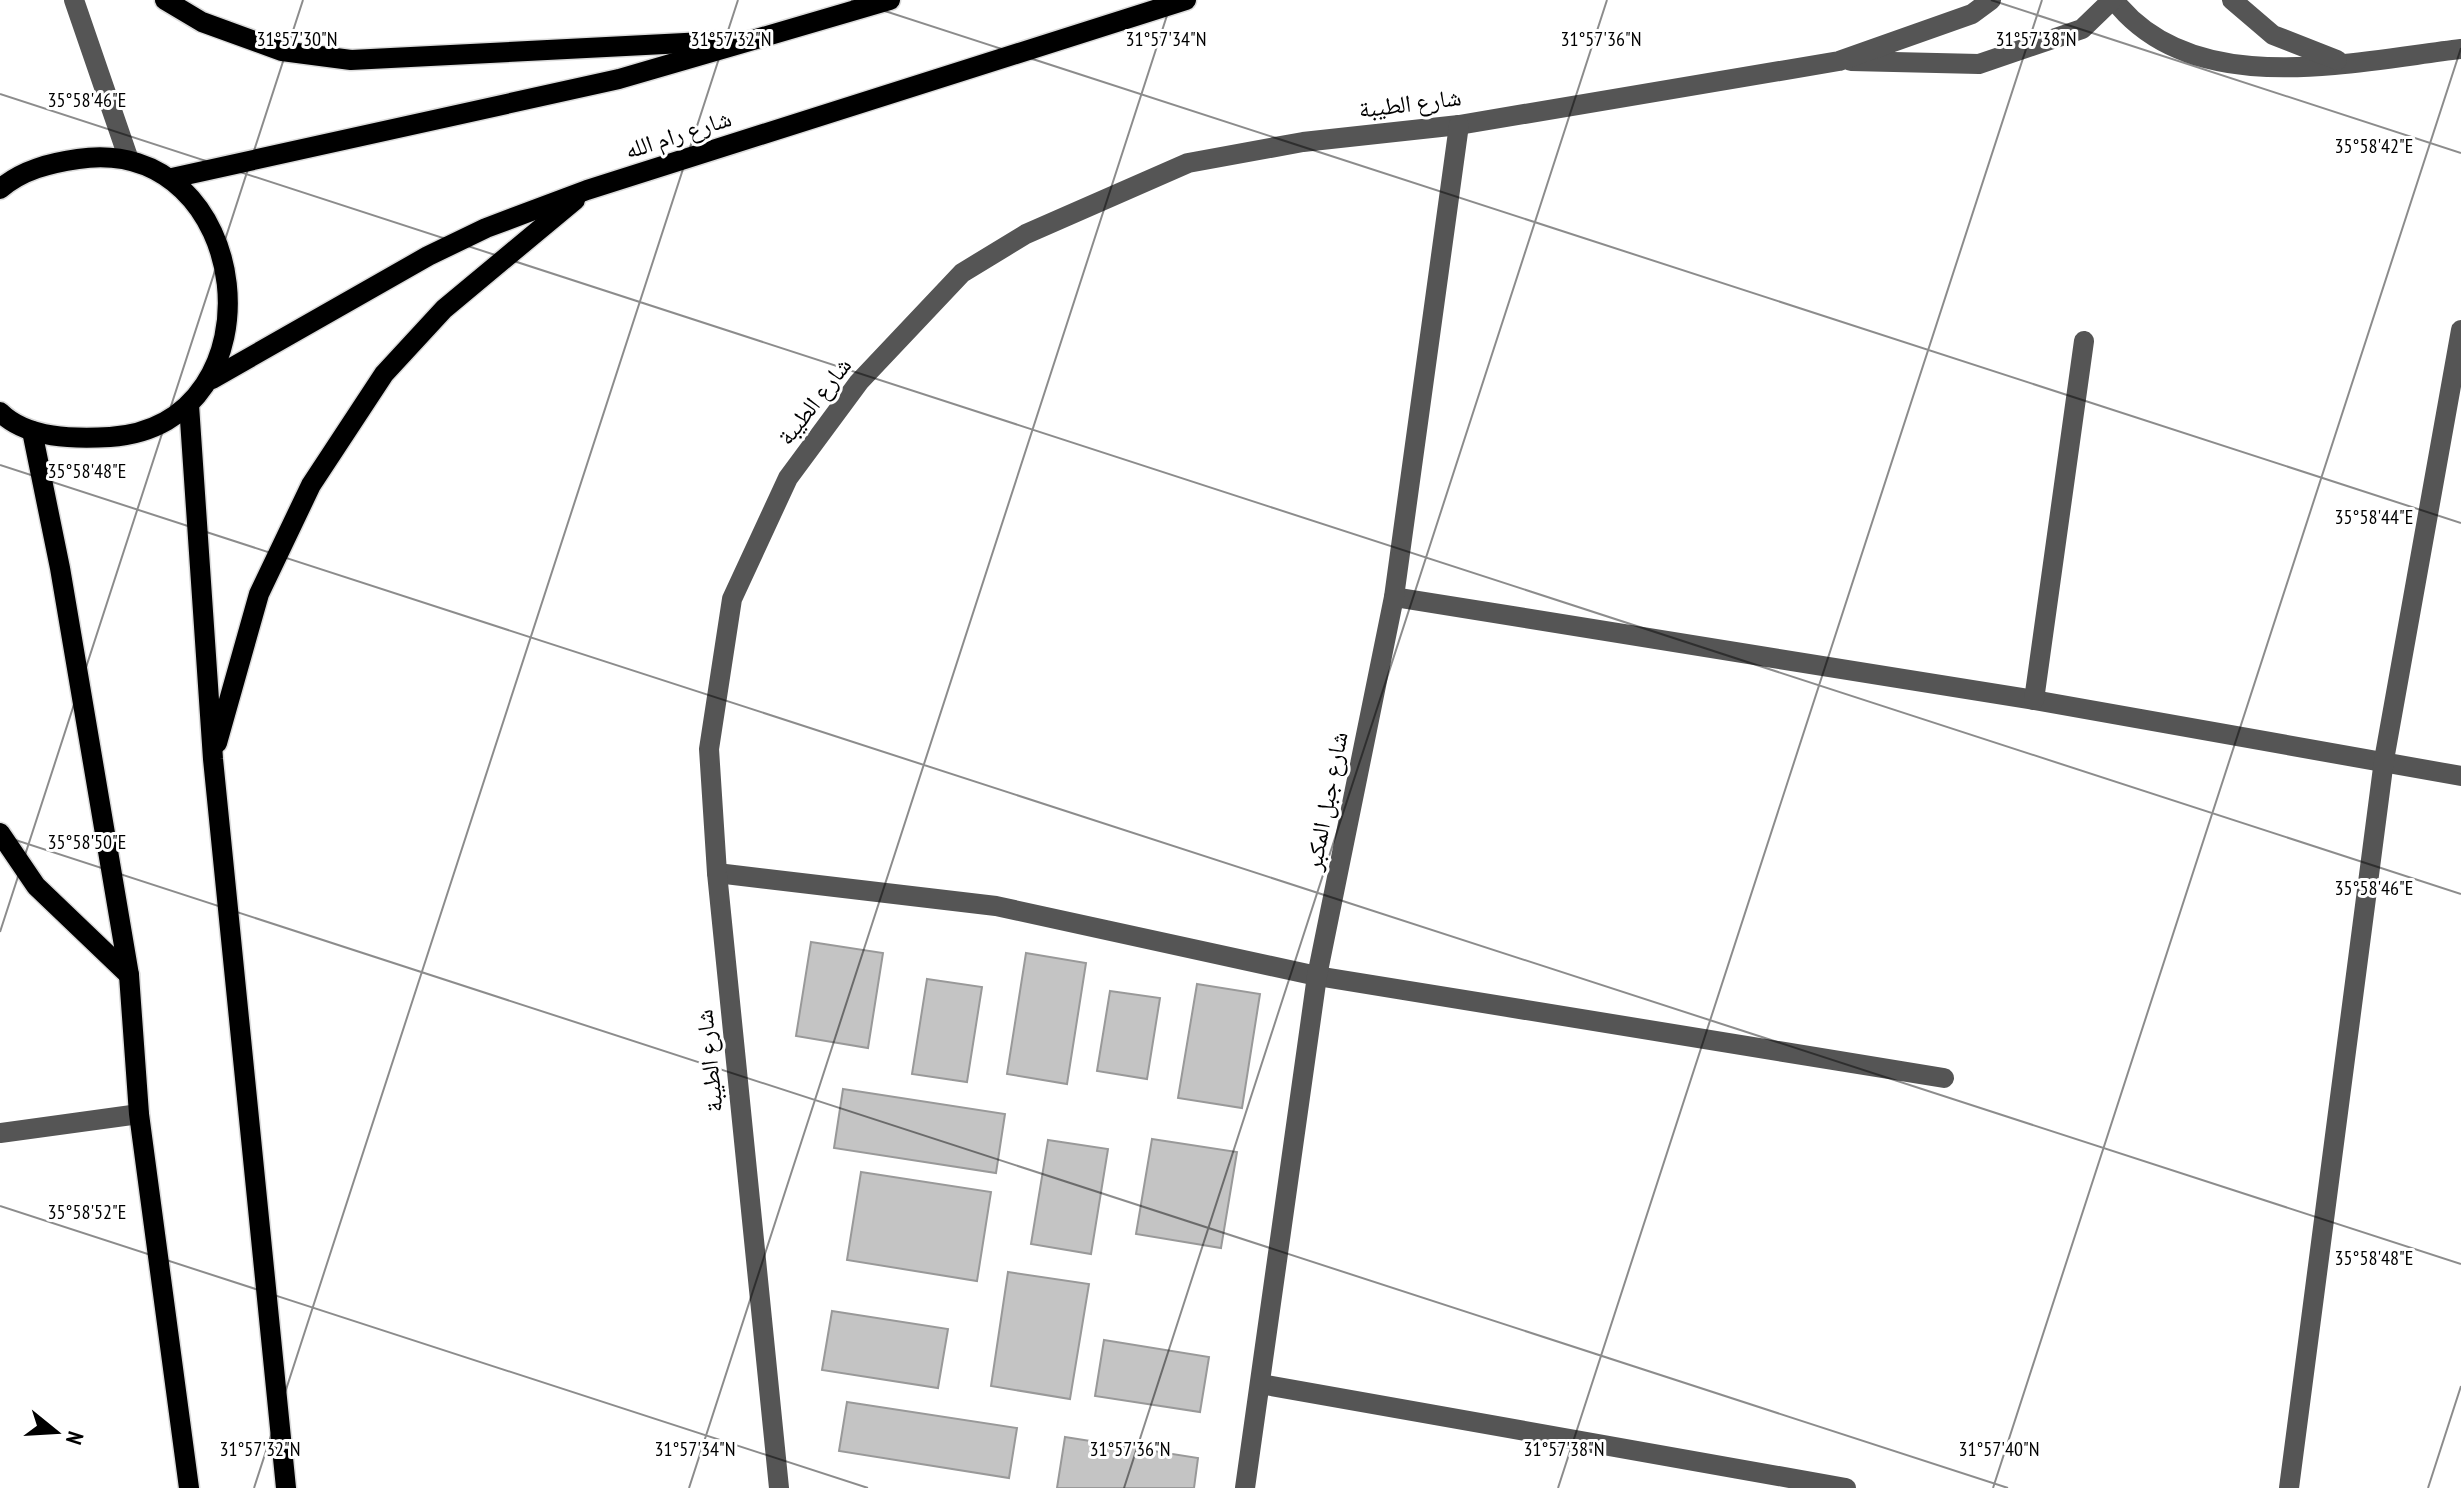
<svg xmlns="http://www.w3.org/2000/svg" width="2461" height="1488" font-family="'PT Sans Narrow','Noto Naskh Arabic',sans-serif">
  <rect width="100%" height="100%" fill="#fff"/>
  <!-- building -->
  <g fill="#c4c4c4" stroke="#999" stroke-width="2">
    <polygon points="811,942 883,953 868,1048 796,1036"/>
    <polygon points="1026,953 1086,963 1067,1084 1007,1074"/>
    <polygon points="927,979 982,987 967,1082 912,1074"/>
    <polygon points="1197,984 1260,994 1242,1108 1178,1098"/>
    <polygon points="1110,991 1160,998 1147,1079 1097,1071"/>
    <polygon points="843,1089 1005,1114 996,1173 834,1148"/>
    <polygon points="1152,1139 1237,1152 1221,1248 1136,1234"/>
    <polygon points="1048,1140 1108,1149 1091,1254 1031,1244"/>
    <polygon points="861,1172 991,1192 977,1281 847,1260"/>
    <polygon points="1008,1272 1089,1284 1070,1399 991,1386"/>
    <polygon points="832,1311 948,1329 938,1388 822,1370"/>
    <polygon points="1104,1340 1209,1357 1200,1412 1095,1396"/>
    <polygon points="847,1402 1017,1428 1009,1478 839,1451"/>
    <polygon points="1065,1437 1198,1458 1194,1488 1057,1488"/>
  </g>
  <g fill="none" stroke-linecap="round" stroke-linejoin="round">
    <defs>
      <g id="major">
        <polyline points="165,0 202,22 282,51 351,60 724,41"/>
        <polyline points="172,178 619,79 890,0"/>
        <path d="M 0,189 C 22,170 50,163 78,159 C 255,133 287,425 110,437 C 75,439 27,439 0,412"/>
        <polyline points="212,379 428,256 486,228 587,190 1186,0"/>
        <polyline points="189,405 213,759 286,1488"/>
        <polyline points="32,431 60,568 129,975 139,1114 189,1488"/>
        <polyline points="217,743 259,594 311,485 384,374 444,309 575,200"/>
        <polyline points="0,833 36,886 129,975"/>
      </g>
    </defs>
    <!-- major casing -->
    <use href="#major" stroke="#dbdbdb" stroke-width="23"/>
    <!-- minor -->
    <g stroke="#555" stroke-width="20">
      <polyline points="74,0 129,160"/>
      <path d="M 2114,0 C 2192,101 2351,62 2461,49"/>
      <polyline points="2232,0 2273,35 2337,60"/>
      <polyline points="1851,61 1979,64 2082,29 2112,0"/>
      <polyline points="1394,597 2034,700 2461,776"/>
      <polyline points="2034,700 2084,341"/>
      <polyline points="717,873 996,906 1317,976 1944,1078"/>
      <polyline points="0,1133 139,1114"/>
      <polyline points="1260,1384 1846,1488"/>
      <polyline points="779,1488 717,873 709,749 732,599 788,478 859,382 962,273 1026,234 1188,163 1303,142 1459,125 1839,61 1972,14 1991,0"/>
      <polyline points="1245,1488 1317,976 1394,597 1459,125"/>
      <polyline points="2289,1488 2384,760 2461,330"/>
    </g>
    <!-- major -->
    <use href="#major" stroke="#000" stroke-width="20"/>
  </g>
  <!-- ticks -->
  <path fill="none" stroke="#000" stroke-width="2" stroke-opacity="0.45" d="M 851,0 L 2461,523M 1991,0 L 2461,153M 0,94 L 2461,894M 0,465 L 2461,1264M 0,835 L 2008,1488M 0,932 L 303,0M 0,1206 L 868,1488M 254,1488 L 738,0M 689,1488 L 1172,0M 1124,1488 L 1607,0M 1558,1488 L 2042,0M 1993,1488 L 2461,48M 2428,1488 L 2461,1386"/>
  <g text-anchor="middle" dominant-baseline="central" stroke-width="6" stroke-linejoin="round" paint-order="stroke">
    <!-- street labels -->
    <g font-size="24" fill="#000" stroke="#fff">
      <text transform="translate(1410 103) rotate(-7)">شارع الطيبة</text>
      <text transform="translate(678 134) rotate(-18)">شارع رام الله</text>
      <text transform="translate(814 401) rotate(-52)">شارع الطيبة</text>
      <text transform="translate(1326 801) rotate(-79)">شارع جبل المكبر</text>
      <text transform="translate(709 1061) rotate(-96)">شارع الطيبة</text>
    </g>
  </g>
  <g font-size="20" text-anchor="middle" fill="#000" stroke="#fff" stroke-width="6" stroke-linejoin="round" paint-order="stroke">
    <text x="297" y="46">31°57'30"N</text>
    <text x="731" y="46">31°57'32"N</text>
    <text x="1166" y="46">31°57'34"N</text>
    <text x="1601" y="46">31°57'36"N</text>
    <text x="2036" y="46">31°57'38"N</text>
    <text x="87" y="107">35°58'46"E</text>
    <text x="2374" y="153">35°58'42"E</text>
    <text x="87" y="478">35°58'48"E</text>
    <text x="2374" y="524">35°58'44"E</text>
    <text x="87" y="849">35°58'50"E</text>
    <text x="2374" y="895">35°58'46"E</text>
    <text x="87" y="1219">35°58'52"E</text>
    <text x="2374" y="1265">35°58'48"E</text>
    <text x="260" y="1456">31°57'32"N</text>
    <text x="1564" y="1456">31°57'38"N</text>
    <text x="1999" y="1456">31°57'40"N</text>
    <text x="695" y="1456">31°57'34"N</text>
    <text x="1130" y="1456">31°57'36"N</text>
  </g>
  <!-- north arrow -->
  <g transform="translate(56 1432) rotate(108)" stroke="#ffffff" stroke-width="6" paint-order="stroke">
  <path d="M0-6L14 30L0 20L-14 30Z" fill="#000000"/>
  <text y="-12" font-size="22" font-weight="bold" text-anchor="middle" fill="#000000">N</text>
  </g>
</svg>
